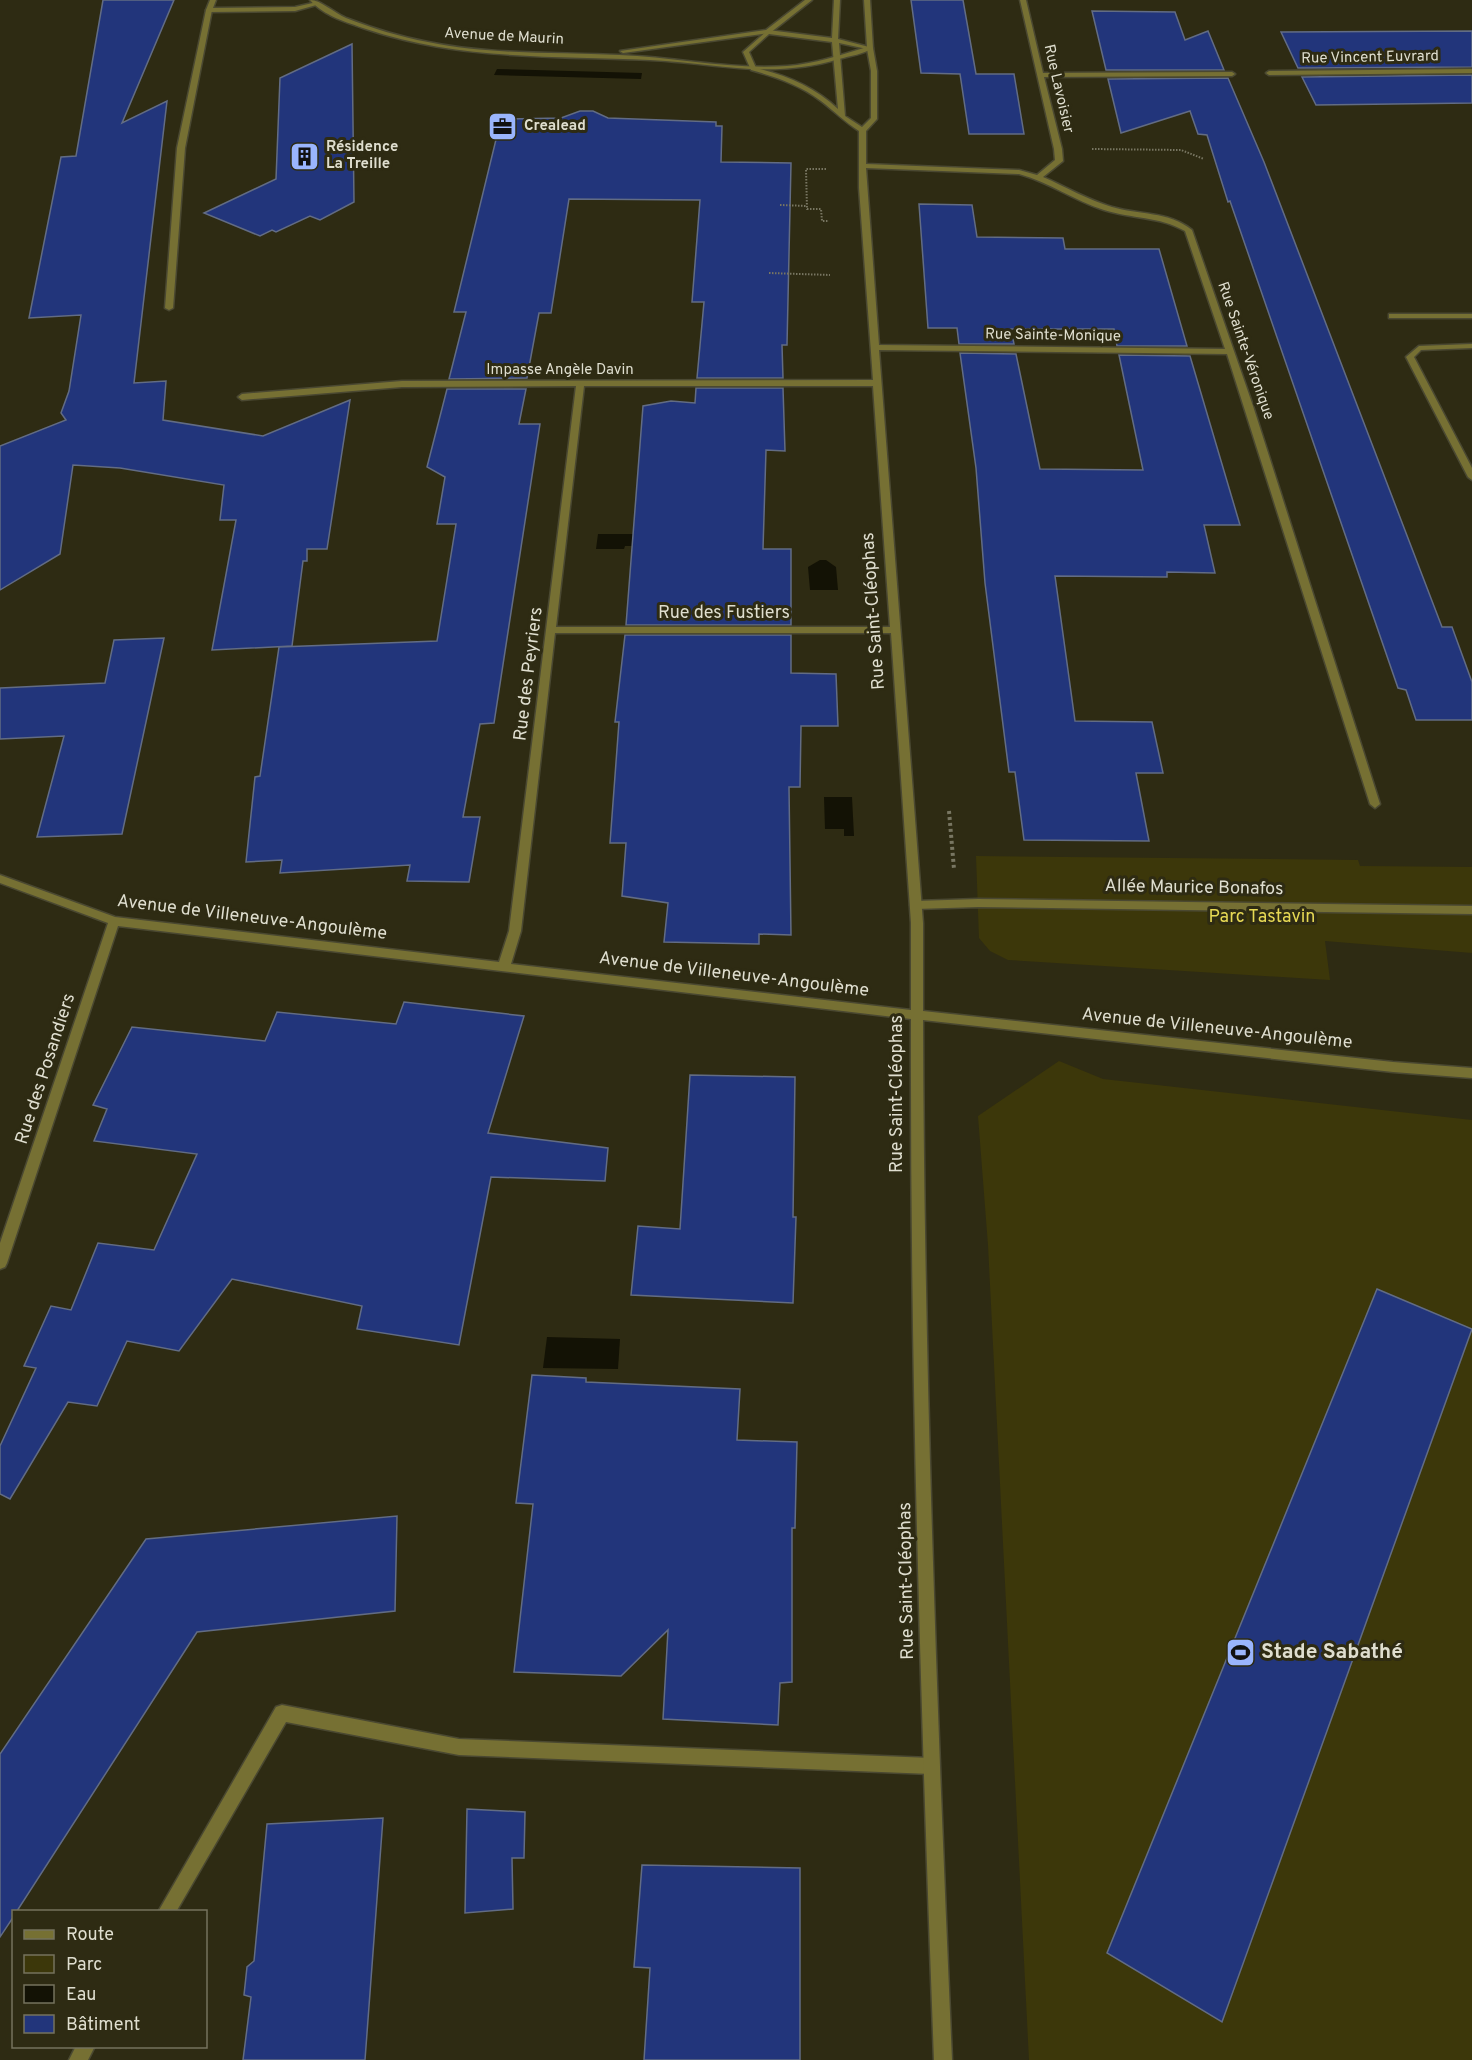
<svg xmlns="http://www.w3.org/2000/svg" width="1472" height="2060" font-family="Overpass,sans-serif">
  <rect width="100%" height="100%" fill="#2e2b13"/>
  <!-- green -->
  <g fill="#3c370a">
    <polygon points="976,856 1358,860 1360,866 1472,867 1472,953 1325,941 1330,980 1008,960 990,951 979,938"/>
    <polygon points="1059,1061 1103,1079 1472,1120 1472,2060 1029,2060 988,1245 978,1116"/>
  </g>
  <!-- water -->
  <g fill="#131205">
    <polygon points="497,69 642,73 641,79 494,75"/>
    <polygon points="598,534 644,534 643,546 625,546 624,549 596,549"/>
    <polygon points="820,560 826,560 836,567 838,590 810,590 808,567"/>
    <polygon points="824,797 852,797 854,836 844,836 844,829 825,829"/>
    <polygon points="547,1337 620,1339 618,1369 543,1368"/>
  </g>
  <!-- building -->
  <g fill="#22357b" stroke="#626c84" stroke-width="1.5">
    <polygon points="103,0 174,0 122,123 167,101 134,383 166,381 163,420 263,436 350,400 327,549 307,549 307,561 303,561 292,646 212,650 236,520 220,520 224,485 120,468 73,465 60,554 0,590 0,446 66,420 61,413 69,391 81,315 29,318 61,157 76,156"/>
    <polygon points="911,0 963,0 976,74 1014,74 1024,134 969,134 960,74 921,73"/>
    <polygon points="1092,11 1175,12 1185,40 1208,31 1224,70 1106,70"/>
    <polygon points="1472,31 1472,67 1298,68 1281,32"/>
    <polygon points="352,44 354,202 320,220 310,216 276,232 272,230 260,236 204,213 276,179 280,78"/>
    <polygon points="1472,75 1472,103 1316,105 1302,77"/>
    <polygon points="1228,78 1264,162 1442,627 1452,627 1472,682 1472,720 1416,720 1406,690 1398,688 1230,201 1228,202 1207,135 1198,134 1190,111 1121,133 1108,79"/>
    <polygon points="580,111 593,111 608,118 716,122 716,126 722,126 721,162 791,163 787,345 782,345 783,378 697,378 704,302 692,302 700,200 569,199 551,313 539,313 527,378 449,379 466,312 454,312 501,119 561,118"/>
    <polygon points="919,204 972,205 977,237 1063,238 1065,249 1159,249 1187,346 1117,346 1114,329 1011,329 1014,344 959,344 957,328 928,328"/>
    <polygon points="960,353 1016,354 1040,469 1143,470 1119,355 1190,356 1240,525 1204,525 1215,573 1167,572 1167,577 1055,576 1075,721 1152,722 1163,773 1136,773 1149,841 1024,840 1015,772 1009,772 985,583 976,468"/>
    <polygon points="696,388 783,388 785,451 766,450 763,549 791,549 791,625 626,625 643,406 671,401 695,403"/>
    <polygon points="447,389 526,389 519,424 540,424 494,723 480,724 463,817 480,817 469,882 407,881 410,865 280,873 282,860 246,862 255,777 260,776 279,647 437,641 456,524 437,524 445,477 427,467"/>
    <polygon points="625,635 791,635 791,673 836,674 838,726 801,726 800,787 789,787 791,935 759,934 759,944 664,942 668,903 622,896 626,843 610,843 619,722 615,722"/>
    <polygon points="164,638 122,834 37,837 64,736 0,739 0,688 105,683 114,640"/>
    <polygon points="404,1002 524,1016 488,1133 608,1148 605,1181 491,1177 459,1345 357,1329 362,1306 232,1279 179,1351 127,1341 97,1406 68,1402 10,1499 0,1494 0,1446 36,1368 24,1366 51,1306 71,1310 98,1243 154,1250 197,1154 94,1141 107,1109 93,1105 132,1027 265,1041 277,1012 396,1024"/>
    <polygon points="690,1075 795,1077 793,1217 796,1217 793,1303 631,1295 638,1226 680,1229"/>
    <polygon points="1377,1289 1472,1329 1222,2022 1107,1953"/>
    <polygon points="532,1375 586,1378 586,1382 740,1389 737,1440 797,1442 795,1528 792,1528 792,1682 780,1683 778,1725 663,1719 668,1630 621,1676 514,1672 533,1504 516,1503"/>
    <polygon points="397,1516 395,1611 197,1632 17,1911 14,1911 14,1916 0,1937 0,1754 146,1539"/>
    <polygon points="467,1809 525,1812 524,1858 512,1858 513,1909 465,1913"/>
    <polygon points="383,1818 365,2060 243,2060 251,1997 244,1995 247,1967 254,1961 267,1824"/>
    <polygon points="642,1865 800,1868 800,2060 644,2060 650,1968 634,1967"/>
  </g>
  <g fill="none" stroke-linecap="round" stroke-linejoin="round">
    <defs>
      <g id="service">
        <polygon points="209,8 212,10 185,148 173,308 169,310 165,308 177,148 206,10"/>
        <rect x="1389" y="314" width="83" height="4"/>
        <polygon points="1472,344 1472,348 1421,350 1414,357 1472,468 1472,480 1468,477 1406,357 1419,346"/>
        <polygon points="282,1705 459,1739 931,1758 937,1760 939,1766 937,1772 931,1774 459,1755 286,1722 176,1912 158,1912 276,1707"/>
        <polygon points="76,2046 95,2046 88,2060 69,2060"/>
      </g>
      <polygon id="pedestrian" points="978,899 1472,906 1472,914 978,907 916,909 910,905 916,901"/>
      <g id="minor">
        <polygon points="210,0 216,0 213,8 295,7 317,2 320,4 295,11 209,12 206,10"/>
        <path d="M 834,0 L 840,0 L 838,39 L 873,48 L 877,71 L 877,119 L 866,131 L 866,164 L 1019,170 L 1037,175 L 1055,160 L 1054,149 L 1020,0 L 1026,0 L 1043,73 L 1232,72 L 1235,74 L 1232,76 L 1044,77 L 1062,149 L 1063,161 L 1043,177 C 1066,187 1088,200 1112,207 C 1138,215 1169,211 1192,230 L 1253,406 L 1380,804 L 1375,808 L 1370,804 L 1227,354 L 879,350 L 923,923 L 923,1011 L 1393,1062 L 1472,1068 L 1472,1078 L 1393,1072 L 923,1020 C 924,1367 937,1714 952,2060 L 934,2060 C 921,1713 910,1366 911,1019 L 118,926 L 7,1263 L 5,1267 L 0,1269 L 0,1243 L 108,923 L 0,883 L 0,875 L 115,917 L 499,962 L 509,931 L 576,386 L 402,387 L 242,400 L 238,397 L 242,394 L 402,381 L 873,380 L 859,188 L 859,131 C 845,122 834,111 821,101 C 800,85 776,77 751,70 L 743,52 L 768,30 L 832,38 ZM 769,34 L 832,42 L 838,109 C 815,87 786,75 756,68 L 749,52 ZM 839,43 L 867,49 L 871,71 L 871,118 L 862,127 L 845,116 ZM 866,168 L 1019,174 C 1049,182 1075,201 1104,210 C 1132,219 1159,216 1185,231 L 1225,349 L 879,345 ZM 584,386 L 873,386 L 890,627 L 556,627 ZM 555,633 L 891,633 L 911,923 L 911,1010 L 511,964 L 521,931 Z"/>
        <polygon points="1472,69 1472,73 1269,75 1266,73 1269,71"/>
      </g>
      <g id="tertiary">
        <path d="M 310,0 C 321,0 334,13 346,18 C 372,28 400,37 428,42 C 491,55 556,52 619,55 C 675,57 731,70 787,66 C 814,64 841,55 867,47 L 864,0 L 870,0 L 873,48 C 864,54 850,56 839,59 C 768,80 719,63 650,60 C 554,56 458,60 366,29 C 346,22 324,16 310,0 Z"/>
        <polygon points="805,0 812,0 770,33 623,53 620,51 766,30"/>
      </g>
    </defs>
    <!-- service casing -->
    <use href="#service" stroke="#4a4831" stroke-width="3"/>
    <!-- pedestrian casing -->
    <use href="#pedestrian" stroke="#4a4831" stroke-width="3"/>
    <!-- minor casing -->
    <use href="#minor" stroke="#4a4831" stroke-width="3"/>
    <!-- tertiary casing -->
    <use href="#tertiary" stroke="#4a4831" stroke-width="3"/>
    <!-- path-far1 -->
    <g stroke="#787662" stroke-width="2" stroke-dasharray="1.5 1.5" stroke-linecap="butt">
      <polyline points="1092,149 1181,150 1204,159"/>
      <polyline points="826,169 806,169 807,209 821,209 822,221 829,221"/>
      <polyline points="780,205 807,206"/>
      <polyline points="769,273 830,275"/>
    </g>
    <!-- path -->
    <polyline stroke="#787662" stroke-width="4" stroke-dasharray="3 3" stroke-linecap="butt" points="949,811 954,869"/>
    <!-- service -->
    <use href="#service" fill="#767033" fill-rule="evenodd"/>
    <!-- pedestrian -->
    <use href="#pedestrian" fill="#767033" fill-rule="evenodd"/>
    <!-- minor -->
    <use href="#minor" fill="#767033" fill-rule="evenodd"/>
    <!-- tertiary -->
    <use href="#tertiary" fill="#767033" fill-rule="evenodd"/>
  </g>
  <!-- icons -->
  <defs>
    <symbol id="office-square" viewBox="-11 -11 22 22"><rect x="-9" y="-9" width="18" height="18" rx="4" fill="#9ab5fd" stroke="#2e2b13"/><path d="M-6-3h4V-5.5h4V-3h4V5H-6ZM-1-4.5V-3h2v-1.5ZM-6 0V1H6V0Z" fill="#111"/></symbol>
    <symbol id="building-square" viewBox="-11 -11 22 22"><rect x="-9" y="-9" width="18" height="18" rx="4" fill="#9ab5fd" stroke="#2e2b13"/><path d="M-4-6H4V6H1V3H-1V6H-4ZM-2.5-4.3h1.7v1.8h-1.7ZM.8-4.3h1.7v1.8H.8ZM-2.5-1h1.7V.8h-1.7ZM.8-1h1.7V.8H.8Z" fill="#111"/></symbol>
    <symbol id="stadium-square" viewBox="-11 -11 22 22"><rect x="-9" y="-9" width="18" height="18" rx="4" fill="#9ab5fd" stroke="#2e2b13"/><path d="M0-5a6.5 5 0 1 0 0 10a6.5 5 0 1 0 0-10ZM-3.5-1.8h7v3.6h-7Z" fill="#111"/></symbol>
  </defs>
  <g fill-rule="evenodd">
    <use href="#office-square" x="486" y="110" width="33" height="33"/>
    <use href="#building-square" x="288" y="140" width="33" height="33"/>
    <use href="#stadium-square" x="1224" y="1636" width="33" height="33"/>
  </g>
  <g text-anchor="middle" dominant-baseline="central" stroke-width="6" stroke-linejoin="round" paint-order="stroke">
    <!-- far-street labels -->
    <g font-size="15" fill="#dfdecf" stroke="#2e2b13">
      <text transform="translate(504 37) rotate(3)">Avenue de Maurin</text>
      <text transform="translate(1370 58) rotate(-1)">Rue Vincent Euvrard</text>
      <text transform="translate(1058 89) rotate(77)">Rue Lavoisier</text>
      <text transform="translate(1053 336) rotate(1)">Rue Sainte-Monique</text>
      <text transform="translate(1245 351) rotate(71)">Rue Sainte-Véronique</text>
      <text x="560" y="370">Impasse Angèle Davin</text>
    </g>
    <!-- far-poi labels -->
    <g font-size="15" font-weight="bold" fill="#dfdecf" stroke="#2e2b13" text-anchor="start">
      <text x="524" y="126">Crealead</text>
      <text x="326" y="147">Résidence<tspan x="326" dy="17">La Treille</tspan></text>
    </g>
    <!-- street labels -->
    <g font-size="18" fill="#dfdecf" stroke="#2e2b13">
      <text transform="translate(874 611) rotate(-94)">Rue Saint-Cléophas</text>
      <text x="724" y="613">Rue des Fustiers</text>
      <text transform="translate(529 674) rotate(-83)">Rue des Peyriers</text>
      <text transform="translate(1194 888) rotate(1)">Allée Maurice Bonafos</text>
      <text transform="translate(252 918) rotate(7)">Avenue de Villeneuve-Angoulème</text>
      <text transform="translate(734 975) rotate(7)">Avenue de Villeneuve-Angoulème</text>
      <text transform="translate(1217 1029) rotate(6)">Avenue de Villeneuve-Angoulème</text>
      <text transform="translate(46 1069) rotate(-72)">Rue des Posandiers</text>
      <text transform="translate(897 1094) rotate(-90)">Rue Saint-Cléophas</text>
      <text transform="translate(907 1581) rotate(-91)">Rue Saint-Cléophas</text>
    </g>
    <!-- park labels -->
    <g font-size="18" fill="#e7d954" stroke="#2e2b13">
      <text x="1262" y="917">Parc Tastavin</text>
    </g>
    <!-- near-poi labels -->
    <g font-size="21" font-weight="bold" fill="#dfdecf" stroke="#2e2b13" text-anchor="start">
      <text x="1261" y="1652">Stade Sabathé</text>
    </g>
  </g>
  <!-- legend -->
  <rect x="12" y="1910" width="195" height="138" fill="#2e2b13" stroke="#75735e" stroke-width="1.5"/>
  <rect x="24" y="1930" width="30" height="9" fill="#767033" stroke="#75735e" stroke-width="1.5"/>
  <text x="66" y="1940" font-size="18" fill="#dfdecf">Route</text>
  <rect x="24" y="1955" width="30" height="18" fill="#3c370a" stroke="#75735e" stroke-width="1.5"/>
  <text x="66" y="1970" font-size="18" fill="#dfdecf">Parc</text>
  <rect x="24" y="1985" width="30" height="18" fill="#131205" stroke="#75735e" stroke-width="1.5"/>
  <text x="66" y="2000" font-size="18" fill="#dfdecf">Eau</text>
  <rect x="24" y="2015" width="30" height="18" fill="#22357b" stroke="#75735e" stroke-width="1.5"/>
  <text x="66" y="2030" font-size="18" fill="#dfdecf">Bâtiment</text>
</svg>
